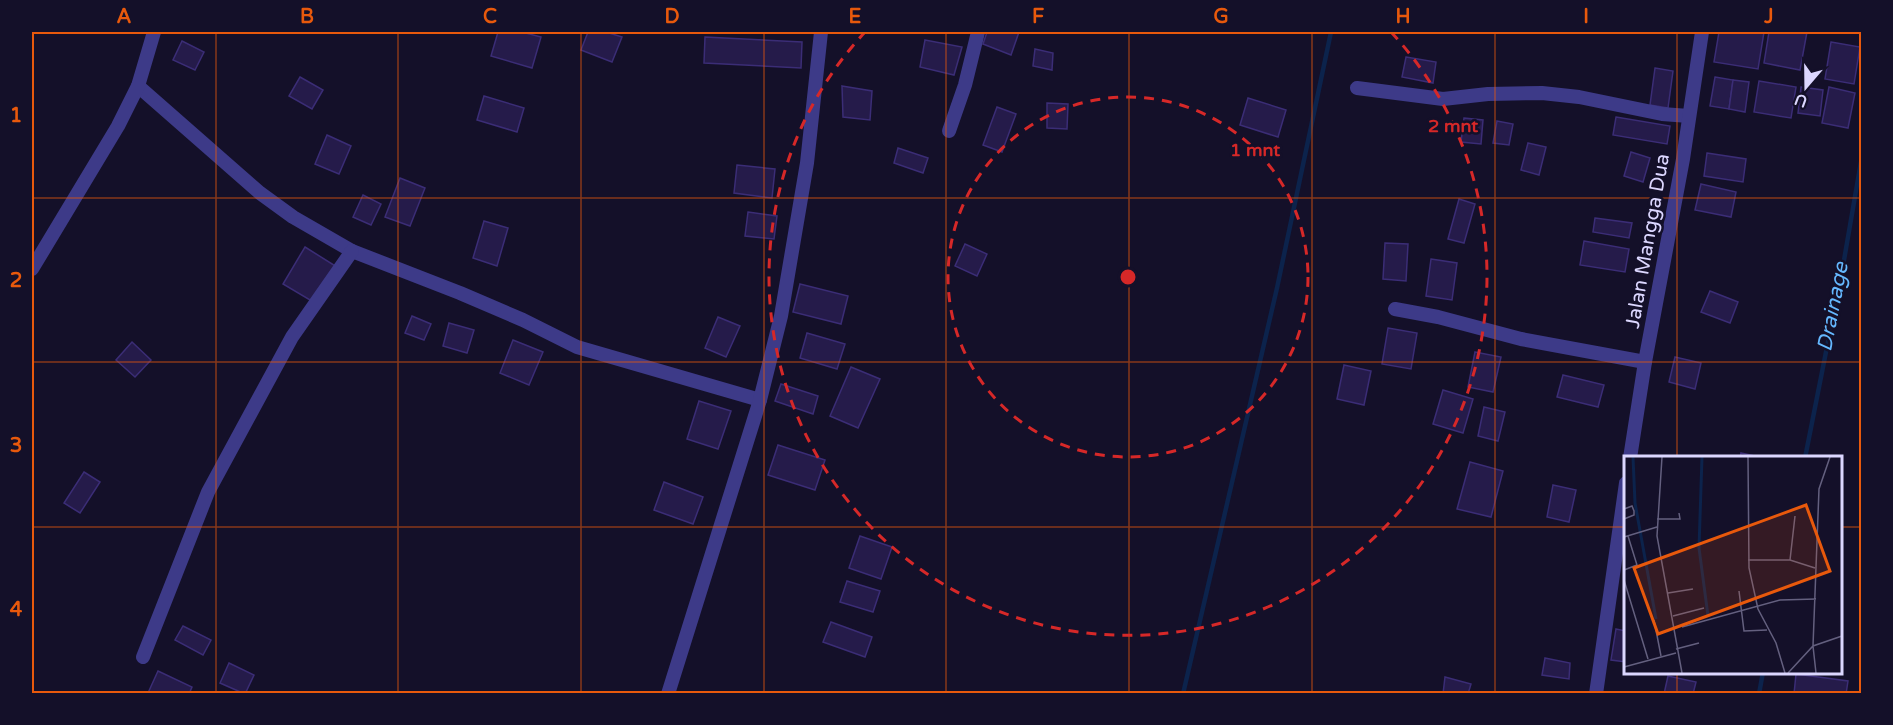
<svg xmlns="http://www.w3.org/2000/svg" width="1893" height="725" font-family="'Varela Round',sans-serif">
  <rect width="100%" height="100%" fill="#141029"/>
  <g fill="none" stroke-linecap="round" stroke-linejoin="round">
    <!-- stream -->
    <g stroke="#0c234c" stroke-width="4.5">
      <polyline points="1805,458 1843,266 1862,156"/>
      <polyline points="1183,694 1277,288 1331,32"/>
      <polyline points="1759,694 1763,672"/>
    </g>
  </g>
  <!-- building -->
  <g fill="#251b4a" stroke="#3b2d76" stroke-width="1.5">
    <polygon points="498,32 522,32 541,37 532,68 491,56"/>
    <polygon points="588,32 606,32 622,37 612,62 581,50"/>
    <polygon points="987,32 1019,32 1011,55 983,44"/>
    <polygon points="1719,32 1764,32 1758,69 1714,62"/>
    <polygon points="1769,32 1807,32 1800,70 1764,63"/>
    <polygon points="705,37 802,42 801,68 704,63"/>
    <polygon points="925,40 962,47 954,75 920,67"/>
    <polygon points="182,41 204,52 195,70 173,60"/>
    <polygon points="1831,42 1860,47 1854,84 1825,79"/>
    <polygon points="1035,49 1053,53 1052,70 1033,66"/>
    <polygon points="1406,57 1436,62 1433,83 1402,77"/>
    <polygon points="1655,68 1673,71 1668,108 1650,105"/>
    <polygon points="300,77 323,90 312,109 289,96"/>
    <polygon points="1715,77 1733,80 1729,109 1710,106"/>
    <polygon points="1733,80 1749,82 1745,112 1729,109"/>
    <polygon points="1759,81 1796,87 1791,118 1754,112"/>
    <polygon points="842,86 872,91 870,120 843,117"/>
    <polygon points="1801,87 1823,90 1820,116 1798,113"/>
    <polygon points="1829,87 1855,93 1848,128 1822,123"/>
    <polygon points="484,96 524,108 517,132 477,120"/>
    <polygon points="1248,98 1286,110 1278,137 1240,125"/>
    <polygon points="1047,103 1068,104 1067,129 1047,128"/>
    <polygon points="997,107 1016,114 1002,152 983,145"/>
    <polygon points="1616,117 1670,126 1667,144 1613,135"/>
    <polygon points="1464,118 1483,120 1481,144 1461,142"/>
    <polygon points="1497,121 1513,124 1509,145 1493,143"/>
    <polygon points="327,135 351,146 339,174 315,164"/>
    <polygon points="1528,143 1546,147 1539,175 1521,170"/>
    <polygon points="898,148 928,158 923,173 894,163"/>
    <polygon points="1631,152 1650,158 1643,182 1624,176"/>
    <polygon points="1707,153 1746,159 1743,182 1704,176"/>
    <polygon points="737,165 775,169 772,198 734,193"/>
    <polygon points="400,178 425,188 410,226 385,217"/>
    <polygon points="1701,184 1736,192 1731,217 1695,210"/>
    <polygon points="363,195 381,204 371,225 353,217"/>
    <polygon points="1459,199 1475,204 1464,243 1448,239"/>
    <polygon points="748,212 777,216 774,239 745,236"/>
    <polygon points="1595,218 1632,223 1629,238 1593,232"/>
    <polygon points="484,221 508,228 497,266 473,258"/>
    <polygon points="1584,241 1629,249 1625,272 1580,265"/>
    <polygon points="1385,243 1408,244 1406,281 1383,279"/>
    <polygon points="965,244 987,254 977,276 955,266"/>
    <polygon points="305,247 337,267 315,303 283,284"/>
    <polygon points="1431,259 1457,263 1452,300 1426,296"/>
    <polygon points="800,284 848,296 841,324 793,312"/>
    <polygon points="1710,291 1738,302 1730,323 1701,312"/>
    <polygon points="412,316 431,324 424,340 405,333"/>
    <polygon points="718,317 740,326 726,357 705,348"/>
    <polygon points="449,323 474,330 467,353 443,346"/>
    <polygon points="1388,328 1417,333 1411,369 1382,364"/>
    <polygon points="807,333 845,344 837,369 800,358"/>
    <polygon points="513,340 543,352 529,385 500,373"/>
    <polygon points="132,342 151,360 135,377 116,360"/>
    <polygon points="1475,352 1501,357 1493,392 1468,387"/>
    <polygon points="1675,357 1701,363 1695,389 1669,382"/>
    <polygon points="1344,365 1371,371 1364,405 1337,399"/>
    <polygon points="851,367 880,379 858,428 830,416"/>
    <polygon points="1563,375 1604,385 1598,407 1557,397"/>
    <polygon points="781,384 818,396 813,414 775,401"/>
    <polygon points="1443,390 1473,399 1463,433 1433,424"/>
    <polygon points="699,401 731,411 718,449 687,439"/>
    <polygon points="1484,407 1505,412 1498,441 1478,436"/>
    <polygon points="778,445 825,460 815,490 768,475"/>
    <polygon points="1741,453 1764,458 1740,458"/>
    <polygon points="1470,462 1503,471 1491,517 1457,509"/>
    <polygon points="84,472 100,482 80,513 64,503"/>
    <polygon points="664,482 703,497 693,524 654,510"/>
    <polygon points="1553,485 1576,490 1569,522 1547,517"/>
    <polygon points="860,536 892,547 881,579 849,568"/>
    <polygon points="847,581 880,591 873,612 840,602"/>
    <polygon points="831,622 872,637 865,657 823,642"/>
    <polygon points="183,626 211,640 203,655 175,640"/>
    <polygon points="1616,629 1626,631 1626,662 1611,660"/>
    <polygon points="1545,658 1570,663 1569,679 1542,675"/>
    <polygon points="229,663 254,675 245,694 220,683"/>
    <polygon points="158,671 192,687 189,694 148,693"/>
    <polygon points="1796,674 1848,681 1846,694 1794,694"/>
    <polygon points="1668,676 1696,682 1693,694 1664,694"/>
    <polygon points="1445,677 1471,684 1468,694 1443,694"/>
  </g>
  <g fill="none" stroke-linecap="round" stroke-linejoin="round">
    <!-- minor -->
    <g stroke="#3d3a88" stroke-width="14">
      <polyline points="138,86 260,193 293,217 352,251 460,293 523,320 577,347 760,400"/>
      <polyline points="1357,88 1443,99 1488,94 1542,93 1579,97 1662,114 1689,116"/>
      <polyline points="949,131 965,85 978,32"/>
      <polyline points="32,269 118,126 138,86 154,32"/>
      <polyline points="1395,309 1438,317 1521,339 1645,362"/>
      <polyline points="1630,458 1645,362 1683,159 1702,32"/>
      <polyline points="143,657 208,492 292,337 352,251"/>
      <polyline points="668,694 760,400 781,316 807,163 821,32"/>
      <polyline points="1596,694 1626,483"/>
    </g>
  </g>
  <!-- grid -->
  <path fill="none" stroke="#e8590c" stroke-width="1.5" stroke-opacity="0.55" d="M 216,32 L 216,694M 398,32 L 398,694M 581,32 L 581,694M 764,32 L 764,694M 946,32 L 946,694M 1129,32 L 1129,694M 1312,32 L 1312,694M 1495,32 L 1495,694M 1677,32 L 1677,458M 32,198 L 1862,198M 32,362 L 1862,362M 32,527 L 1626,527M 1840,527 L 1862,527M 1677,672 L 1677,694"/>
  <!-- distance rings -->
  <g fill="none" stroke="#d62828" stroke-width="3" stroke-dasharray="10 8">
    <circle cx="1128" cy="277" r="180"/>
    <path d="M1391 32A359 359 0 1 1 865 32"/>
  </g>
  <g text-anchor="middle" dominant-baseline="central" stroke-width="5" stroke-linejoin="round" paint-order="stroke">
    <!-- street labels -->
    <g font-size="20" fill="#dcd7ff" stroke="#141029">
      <text transform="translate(1648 241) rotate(-80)">Jalan Mangga Dua</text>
    </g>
    <!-- water labels -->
    <g font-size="21" font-style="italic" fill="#65b8ff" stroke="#141029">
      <text transform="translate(1833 307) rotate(-79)">Drainage</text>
    </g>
  </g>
  <!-- overview -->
  <g transform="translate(1624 456)">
    <rect width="218" height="218" fill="#141029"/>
    <path fill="none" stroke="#0c234c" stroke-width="3" d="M 9,1 L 11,47 L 32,163M 78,1 L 75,92 L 84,160"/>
    <path fill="none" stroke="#64607f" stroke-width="1.5" d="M 38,1 L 33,80 L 58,217M 124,1 L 125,112 L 134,153 L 152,187 L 161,217M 0,53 L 8,50 L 10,55 L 10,59 L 0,63M 33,63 L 56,63 L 55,57M 0,81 L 33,71M 124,104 L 166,104 L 191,112M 166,104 L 171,60M 0,114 L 13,109 L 4,80M 0,124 L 24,203M 115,135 L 120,175 L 143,174M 44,137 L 69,133M 49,160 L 80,152M 30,164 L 37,200M 58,171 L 156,144 L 192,143M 52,193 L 75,187M 0,211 L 52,197M 164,217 L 189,190 L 218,180M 192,217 L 189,190 L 195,33 L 206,1"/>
    <path fill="#e8590c" fill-opacity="0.15" stroke="#e8590c" stroke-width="3" d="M 182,49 L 206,115 L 34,178 L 10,112 Z"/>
    <rect width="218" height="218" fill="none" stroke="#dcd7ff" stroke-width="3"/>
  </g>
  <circle cx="1128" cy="277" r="9" fill="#d62828" stroke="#141029" stroke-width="3"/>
  <g font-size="18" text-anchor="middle" font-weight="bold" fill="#d62828" stroke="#141029" stroke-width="5" stroke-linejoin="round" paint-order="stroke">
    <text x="1453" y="132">2 mnt</text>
    <text x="1255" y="156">1 mnt</text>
  </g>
  <!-- border -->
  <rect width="1893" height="725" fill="none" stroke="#141029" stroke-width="66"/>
  <!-- north arrow -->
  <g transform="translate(1806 87) rotate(200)" stroke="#141029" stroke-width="4.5" paint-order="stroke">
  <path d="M0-4.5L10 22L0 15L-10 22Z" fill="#dcd7ff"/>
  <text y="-9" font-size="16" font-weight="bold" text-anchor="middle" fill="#dcd7ff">U</text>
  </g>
  <rect x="33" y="33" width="1827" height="659" fill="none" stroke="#e8590c" stroke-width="2"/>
  <g font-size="20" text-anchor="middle" font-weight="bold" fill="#e8590c">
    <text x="124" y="23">A</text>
    <text x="307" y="23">B</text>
    <text x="490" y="23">C</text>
    <text x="672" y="23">D</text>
    <text x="855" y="23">E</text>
    <text x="1038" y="23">F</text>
    <text x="1221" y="23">G</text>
    <text x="1403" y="23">H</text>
    <text x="1586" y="23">I</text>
    <text x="1769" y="23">J</text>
    <text x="16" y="122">1</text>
    <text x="16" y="287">2</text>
    <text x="16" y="452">3</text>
    <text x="16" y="616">4</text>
  </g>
</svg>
